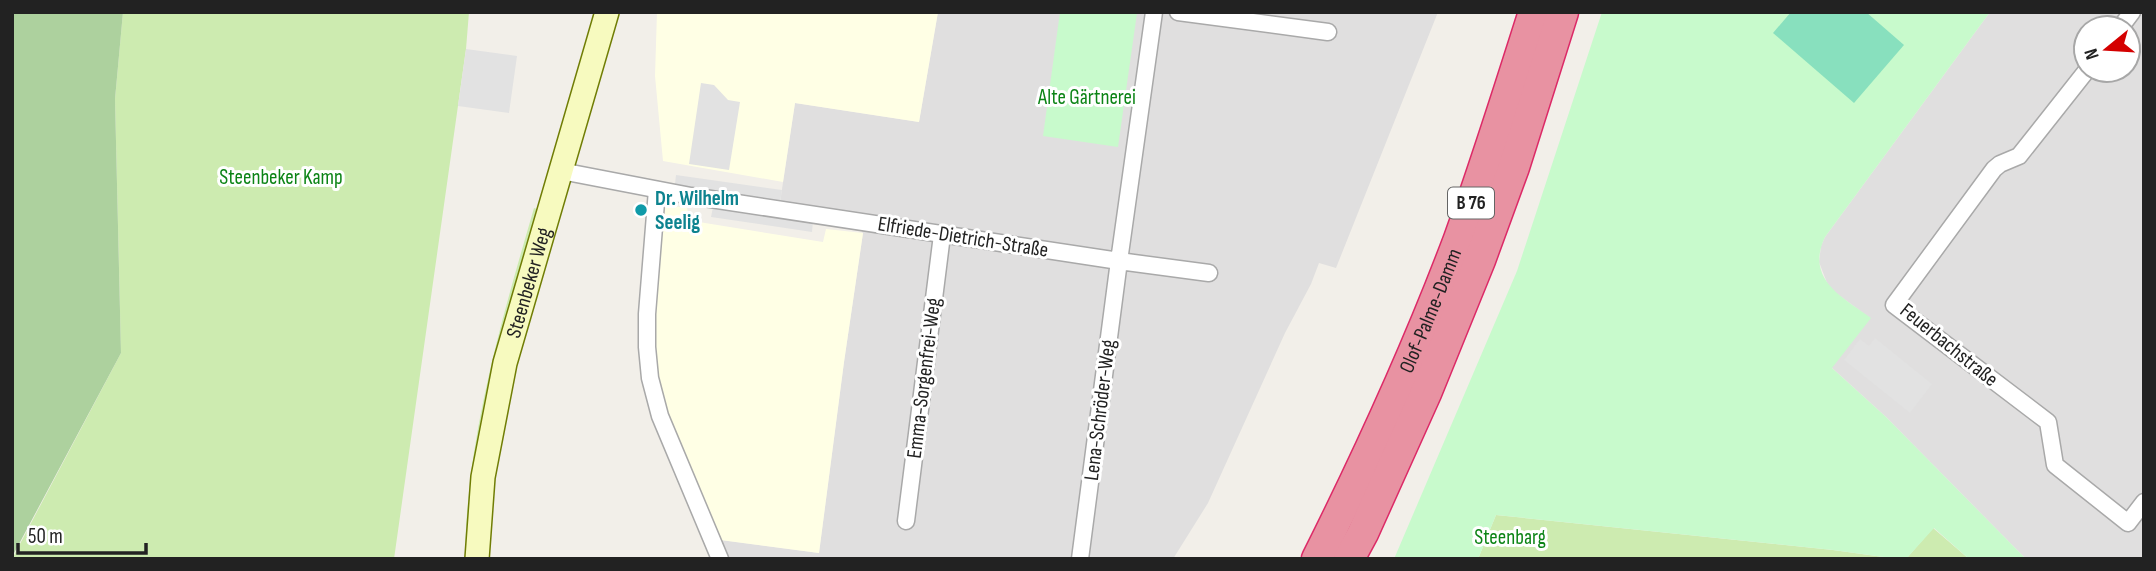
<svg xmlns="http://www.w3.org/2000/svg" width="2156" height="571" font-family="'Sofia Sans Condensed',sans-serif">
  <rect width="100%" height="100%" fill="#f2efe9"/>
  <!-- residential -->
  <g fill="#e0dfdf" fill-rule="evenodd">
    <polygon points="938,12 1438,12 1336,268 1319,263 1311,284 1285,333 1208,503 1173,559 724,559 713,539 819,553 844,362 863,233 851,219 779,209 795,103 919,122"/>
    <path d="M 1990,12 L 2144,12 L 2144,559 L 2026,559 L 1886,417 L 1831,367 L 1870,318 L 1829,288 L 1819,262 L 1821,246 L 1825,237 ZM 2086,28 L 2128,28 L 2128,70 L 2086,70 Z"/>
  </g>
  <!-- education -->
  <g fill="#ffffe5">
    <polygon points="657,12 938,12 919,122 795,103 783,182 663,161 655,76"/>
    <polygon points="660,204 687,208 690,220 705,223 823,242 826,229 863,233 844,362 819,553 713,539 664,415 650,347"/>
  </g>
  <!-- grass -->
  <g fill="#cdebb0">
    <polygon points="123,12 469,12 466,49 394,559 12,559 121,353 115,99"/>
    <path d="M 534,208 L 537,209 L 508,313 L 468,559 L 465,559 C 466,439 501,322 534,208 Z"/>
    <polygon points="1496,515 1833,550 1898,559 1478,559"/>
    <polygon points="1933,528 1969,559 1906,559"/>
  </g>
  <!-- forest -->
  <polygon fill="#add19e" points="12,12 123,12 115,99 121,353 12,557"/>
  <!-- park -->
  <g fill="#c8facc">
    <polygon points="1060,12 1137,13 1118,147 1043,136"/>
    <path d="M 1602,12 L 1990,12 L 1825,237 C 1805,279 1842,297 1871,318 L 1832,368 L 1886,417 L 2026,559 L 1969,559 L 1934,528 L 1906,559 L 1898,559 L 1833,550 L 1496,515 L 1478,559 L 1394,559 L 1517,271 Z"/>
  </g>
  <!-- pitch -->
  <polygon fill="#88e0be" points="1791,12 1866,12 1904,45 1854,103 1773,33"/>
  <!-- parking -->
  <g fill="#e2e2e2">
    <polygon points="466,49 517,56 509,113 458,106"/>
    <polygon points="701,83 714,85 728,100 740,102 729,170 689,164"/>
    <polygon points="676,175 782,190 779,209 674,193"/>
    <polygon points="713,207 813,221 812,232 711,217"/>
    <polygon points="1875,338 1932,384 1910,413 1844,360 1860,339 1869,346"/>
  </g>
  <g fill="none" stroke-linecap="round" stroke-linejoin="round">
    <defs>
      <g id="street">
        <polyline points="1178,12 1328,32"/>
        <polyline points="2120,28 2132,12"/>
        <polyline points="2087,70 2019,156 2000,164 1994,169 1894,305 2048,422 2055,465 2128,523 2144,502"/>
        <polyline points="561,171 691,196 1119,261 1154,12"/>
        <polyline points="657,190 647,314 647,347 650,378 660,416 720,559"/>
        <polyline points="906,521 942,235"/>
        <polyline points="1080,559 1119,261 1209,273"/>
      </g>
      <g id="secondary">
        <path id="s1" d="M 477,559 L 483,477 L 505,363 L 607,12"/>
      </g>
      <g id="highway">
        <path id="s2" d="M 1317,559 C 1369,455 1418,348 1459,239 C 1486,164 1510,88 1534,12"/>
        <polyline points="1349,559 1363,533 1426,393 1480,260 1514,167 1563,12"/>
      </g>
    </defs>
    <!-- street casing -->
    <use href="#street" stroke="#a9a9a9" stroke-width="19"/>
    <!-- secondary casing -->
    <use href="#secondary" stroke="#707d05" stroke-width="26"/>
    <!-- highway casing -->
    <use href="#highway" stroke="#dc2a67" stroke-width="33"/>
    <!-- street -->
    <use href="#street" stroke="#fff" stroke-width="16"/>
    <!-- secondary -->
    <use href="#secondary" stroke="#f7fabf" stroke-width="23"/>
    <!-- highway -->
    <use href="#highway" stroke="#e892a2" stroke-width="30"/>
  </g>
  <!-- markers -->
  <circle fill="#0f9aa8" stroke="#fff" stroke-width="2.5" cx="641" cy="210" r="7"/>
  <g text-anchor="middle" dominant-baseline="central" stroke-width="6" stroke-linejoin="round" paint-order="stroke">
    <!-- shield labels -->
    <rect fill="#fff" stroke="#646464" stroke-width="2" x="1448" y="187.5" width="46" height="31" rx="5"/>
    <g font-size="19" font-weight="bold" fill="#222">
      <text x="1471" y="203">B 76</text>
    </g>
    <!-- park labels -->
    <g font-size="21" fill="#0c8416" stroke="#fff">
      <text x="1087" y="97">Alte Gärtnerei</text>
      <text x="281" y="177">Steenbeker Kamp</text>
      <text x="1510" y="537">Steenbarg</text>
    </g>
    <!-- culture labels -->
    <g font-size="21" font-weight="bold" fill="#0d838f" stroke="#fff" text-anchor="start">
      <text x="655" y="198">Dr. Wilhelm<tspan x="655" dy="24">Seelig</tspan></text>
    </g>
    <!-- street labels -->
    <g font-size="21" fill="#222" stroke="#fff">
      <text transform="translate(963 237) rotate(9)">Elfriede-Dietrich-Straße</text>
      <text stroke="none"><textPath href="#s1" startOffset="282">Steenbeker Weg</textPath></text>
      <text stroke="none"><textPath href="#s2" startOffset="273">Olof-Palme-Damm</textPath></text>
      <text transform="translate(1949 345) rotate(39)">Feuerbachstraße</text>
      <text transform="translate(924 378) rotate(-83)">Emma-Sorgenfrei-Weg</text>
      <text transform="translate(1100 410) rotate(-83)">Lena-Schröder-Weg</text>
    </g>
  </g>
  <!-- border -->
  <rect width="2156" height="571" fill="none" stroke="#222222" stroke-width="28"/>
  <!-- north arrow -->
  <g transform="translate(2107 49) rotate(252)"><circle r="33" fill="#ffffff" stroke="#a7a7a7" stroke-width="2"/>
  <path d="M0-5L12 26L0 18L-12 26Z" fill="#d40000"/>
  <text y="-10" font-size="19" font-weight="bold" text-anchor="middle" fill="#222222">N</text>
  </g>
  <!-- scale -->
  <path d="M18 543v10h128v-10" fill="none" stroke="#222222" stroke-width="3.5"/>
  <text x="28" y="543" font-size="21" fill="#222222" stroke="#ffffff" stroke-width="5" paint-order="stroke">50 m</text>
</svg>
